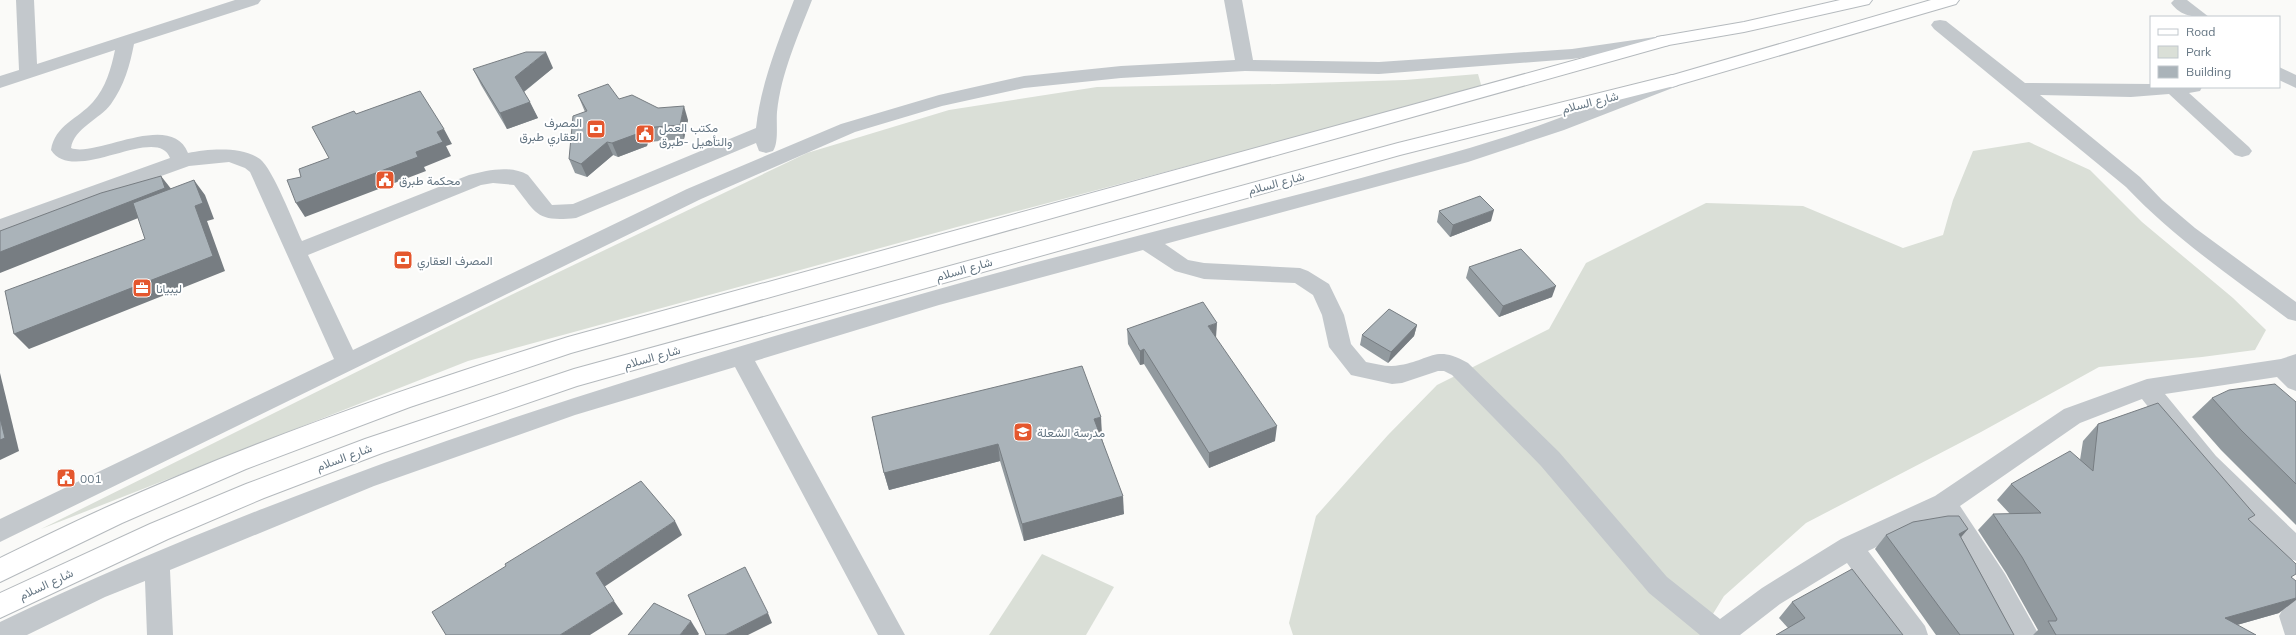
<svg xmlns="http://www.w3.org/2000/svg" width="2296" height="635" font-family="Mulish,Vazirmatn,sans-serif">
  <rect width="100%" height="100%" fill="#fafaf8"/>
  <!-- green -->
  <g fill="#dadfd7">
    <polygon points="1478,74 1482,88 957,227 468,361 41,529 511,295 807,153 949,110 1097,87 1278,84 1405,80"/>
    <polygon points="2029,142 2090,170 2142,222 2233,298 2266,330 2255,350 2202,357 2099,367 1981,432 1806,523 1724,596 1700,635 1293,635 1289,623 1316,516 1388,435 1437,385 1549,329 1586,263 1706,203 1803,206 1903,248 1943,235 1953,200 1973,151"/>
    <polygon points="1042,554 1114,587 1086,635 989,635"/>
  </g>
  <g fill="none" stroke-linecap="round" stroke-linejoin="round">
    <defs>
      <g id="major">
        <polygon points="1840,0 1872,0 1869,4 1744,32 1663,46 1657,45 1654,41 1657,37 1663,36 1744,22"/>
        <polygon points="1931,0 1959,0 1956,4 1678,85 1672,87 1666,85 1663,81 1666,77"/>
      </g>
      <g id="highway">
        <path d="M 1663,36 L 1669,37 L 1672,41 L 1669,45 L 571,353 L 410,407 L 246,469 L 122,523 L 0,582 L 0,558 C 35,541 69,524 105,508 C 255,440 411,386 568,337 Z"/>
        <polygon points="1672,75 1678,77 1681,81 1678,85 1400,155 577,386 382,453 264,498 168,539 0,618 0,593 150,524 246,484 365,439 574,369 1398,143"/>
      </g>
    </defs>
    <!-- major casing -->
    <use href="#major" stroke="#b5babe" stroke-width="2"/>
    <!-- highway casing -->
    <use href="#highway" stroke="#b4b9bd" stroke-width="2"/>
    <!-- minor -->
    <g fill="#c3c8cc" fill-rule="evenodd">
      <path d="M 16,0 L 34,0 L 37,64 L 235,0 L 261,0 L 258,4 L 134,44 C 130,65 124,86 111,104 C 100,119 74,128 71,148 C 96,158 171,110 188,153 C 208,149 242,146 260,159 C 273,169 294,224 302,241 L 469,175 C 488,170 510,165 528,175 L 552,205 L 573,204 L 756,128 C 761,83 778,42 794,0 L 812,0 C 798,36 781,73 777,112 C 776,124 779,142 773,151 L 766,153 L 759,151 L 756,143 L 576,218 C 536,222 537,214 514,185 L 493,183 L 481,185 L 308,255 L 353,350 L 687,189 L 841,124 L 939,95 L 1024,76 L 1121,66 L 1235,60 L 1224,0 L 1242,0 L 1253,60 L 1379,62 L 1572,49 L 1655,37 L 1661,38 L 1664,42 L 1661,46 L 1655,47 L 1572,59 L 1379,74 L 1245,71 L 1121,78 L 1024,88 L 942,106 L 855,132 L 701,199 L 0,542 L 0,519 L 334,359 L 250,172 L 245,168 L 229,162 L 189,166 L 0,234 L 0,219 L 170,158 C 157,123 74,186 51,150 C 55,125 78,119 93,102 C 106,87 111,69 115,50 L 0,88 L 0,76 L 19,70 Z"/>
      <path d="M 2174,0 L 2187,0 L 2209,17 C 2194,17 2181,17 2171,3 Z"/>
      <path d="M 1940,20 L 1946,21 L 2025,83 L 2151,84 L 2151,87 L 2202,87 L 2200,91 L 2189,93 L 2249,147 L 2252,151 L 2249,155 L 2242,157 L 2235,155 L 2169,94 L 2131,97 L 2040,95 L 2140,177 L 2162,200 L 2195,228 L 2296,302 L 2296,321 L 2288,319 C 2232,277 2174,238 2126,187 L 1934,29 L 1931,25 L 1934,21 Z"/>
      <polygon points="2279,67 2296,75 2296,88 2279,80"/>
      <path d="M 1669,77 L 1675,79 L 1678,83 L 1675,87 L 1564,130 L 1468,162 L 1165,244 L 1188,260 L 1204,263 L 1300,268 L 1308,271 L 1329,284 L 1344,315 L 1351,344 L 1366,362 C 1377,364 1389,368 1400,365 C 1431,360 1435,344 1468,363 L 1559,452 L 1667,577 L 1720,619 L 1762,588 L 1841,539 L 1935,496 L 2064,409 L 2147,379 L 2281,359 L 2296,354 L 2296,391 L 2288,388 L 2277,377 L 2165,394 L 2216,456 L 2296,533 L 2296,561 L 2287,558 L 2198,470 L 2142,399 L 2080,423 L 1960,506 L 2005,574 L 2039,635 L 2012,635 L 1987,590 L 1939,517 L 1868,551 L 1925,626 L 1928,635 L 1899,635 L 1847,563 L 1780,604 L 1740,635 L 1700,635 L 1649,593 L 1541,466 L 1452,375 L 1444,371 L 1438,371 L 1402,383 L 1392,384 L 1351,375 L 1329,347 L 1322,315 L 1313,295 L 1295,283 L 1204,279 L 1175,271 L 1143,250 L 939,305 L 755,361 L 905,635 L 878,635 L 735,367 L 575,415 L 374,486 L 170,570 L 173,635 L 147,635 L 145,581 L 105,597 L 27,635 L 0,635 L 0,622 C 301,479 620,378 939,289 C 1109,241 1282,201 1452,153 C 1494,141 1537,127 1578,111 C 1608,100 1638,86 1669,77 Z"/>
      <polygon points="2296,597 2296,635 2285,635 2279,616 2287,601"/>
    </g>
    <!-- major -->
    <use href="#major" fill="#fff" fill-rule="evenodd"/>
    <!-- highway -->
    <use href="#highway" fill="#fff" fill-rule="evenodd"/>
  </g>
  <!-- wall -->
  <g fill="#929a9f">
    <polygon points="553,68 524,92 538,118 507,129 481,85 473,69"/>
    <polygon points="578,95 619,99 658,108 688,120 684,139 648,142 647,146 618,157 613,155 587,177 575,173 569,159 585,112"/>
    <polygon points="1439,211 1491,221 1450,237 1437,222"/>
    <polygon points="1469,267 1552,297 1499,317 1466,278"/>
    <polygon points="1417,325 1414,336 1388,363 1360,345 1362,335"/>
    <polygon points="1127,329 1216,338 1275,441 1209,468 1144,364 1140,365 1128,344"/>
    <polygon points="2212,398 2296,402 2296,525 2221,450 2192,417"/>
    <polygon points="872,417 1102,435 1101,435 1124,514 1024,541 1000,461 889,490 884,473"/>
    <polygon points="2098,424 2249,520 2292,578 2279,613 2237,625 2256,635 2033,635 2038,630 2006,573 1978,530 1993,514 2010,514 1997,500 2011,484 2080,460 2083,441"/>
    <polygon points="1968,529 1961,537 2014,635 1936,635 1875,549 1886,535"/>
    <polygon points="1792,602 1903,635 1788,628 1779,618"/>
  </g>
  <!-- shaded-wall -->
  <g fill="#777d82">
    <polygon points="546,52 553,68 522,93 515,77"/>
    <polygon points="530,102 538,118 507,129 500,113"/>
    <polygon points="684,106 688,120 684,139 680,125"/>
    <polygon points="643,128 648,142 647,146 618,157 612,143"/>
    <polygon points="444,129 452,144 446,146 451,156 424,167 426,171 305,217 296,203 416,152 437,132"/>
    <polygon points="607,142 613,155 587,177 581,164"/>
    <polygon points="161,176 172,190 176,203 0,273 0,252"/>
    <polygon points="194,180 205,195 214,219 207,221 225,271 29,349 14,334 195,206"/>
    <polygon points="1494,210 1491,221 1450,237 1453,225"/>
    <polygon points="1556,286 1552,297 1499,317 1503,306"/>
    <polygon points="1217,323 1216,338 1208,326"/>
    <polygon points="1417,325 1414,336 1388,363 1391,352"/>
    <polygon points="1144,349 1144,364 1140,365 1140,351"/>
    <polygon points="0,373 19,451 0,460"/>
    <polygon points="1101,417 1102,435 1095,437 1094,419"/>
    <polygon points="1277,426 1275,441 1209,468 1209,453"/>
    <polygon points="998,444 1000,461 889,490 884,473"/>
    <polygon points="1123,496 1124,514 1024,541 1022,524"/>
    <polygon points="675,521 682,535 604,587 596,573"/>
    <polygon points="1968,529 1955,544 1959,534"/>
    <polygon points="2296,598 2296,600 2279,613 2205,634 2225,618"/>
    <polygon points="614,601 623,614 590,635 560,635"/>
    <polygon points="768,613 772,623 748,635 725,635"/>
    <polygon points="691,621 699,634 698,635 680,635"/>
  </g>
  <!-- building -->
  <g fill="#aab3b9" stroke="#777d82">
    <polygon points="526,52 546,52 515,77 530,102 500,113 473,69"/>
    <polygon points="608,84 619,99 632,95 658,108 684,106 680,125 643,128 642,132 612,143 607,142 581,164 569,159 573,116 587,111 578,95"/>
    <polygon points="420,91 444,129 437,132 443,142 416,152 418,157 296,203 287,180 301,177 299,169 329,158 312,127 354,111 356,114"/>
    <polygon points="161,176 165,188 0,252 0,231 101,193"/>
    <polygon points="194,180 203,203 195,206 213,256 14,334 5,291 145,239 133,203"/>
    <polygon points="1480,196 1494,210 1453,225 1439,211"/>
    <polygon points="1521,249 1556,286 1503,306 1469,267"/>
    <polygon points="1203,302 1217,323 1208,326 1277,426 1209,453 1144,349 1140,351 1127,329"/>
    <polygon points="1389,309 1417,325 1391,352 1362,335"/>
    <polygon points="1082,366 1101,417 1094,419 1123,496 1022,524 998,444 884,473 872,417"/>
    <polygon points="2275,384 2296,402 2296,484 2241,430 2212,398 2229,390"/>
    <polygon points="2158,403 2255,515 2248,519 2296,564 2296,574 2291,577 2296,581 2296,598 2225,618 2256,635 2056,635 2048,621 2056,621 2057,619 2022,557 1993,514 2041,513 2011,484 2070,451 2093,471 2098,424"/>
    <polygon points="0,418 5,438 0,440"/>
    <polygon points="641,481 675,521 596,573 614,601 560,635 446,635 432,612 506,566 505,564"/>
    <polygon points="1948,516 1959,516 1968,529 1959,534 2014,635 1960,635 1886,535 1913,522"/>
    <polygon points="745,567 768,613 725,635 706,635 688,595"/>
    <polygon points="1852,569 1903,635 1776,635 1805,618 1792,602"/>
    <polygon points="654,603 691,621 680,635 628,635"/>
  </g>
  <!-- icons -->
  <defs>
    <symbol id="bank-square" viewBox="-11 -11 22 22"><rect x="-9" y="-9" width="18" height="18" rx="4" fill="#e4572e" stroke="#fff"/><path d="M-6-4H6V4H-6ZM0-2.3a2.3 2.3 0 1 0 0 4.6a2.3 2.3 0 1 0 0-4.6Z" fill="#fff"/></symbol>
    <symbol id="civic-square" viewBox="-11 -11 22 22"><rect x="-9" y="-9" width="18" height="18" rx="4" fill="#e4572e" stroke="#fff"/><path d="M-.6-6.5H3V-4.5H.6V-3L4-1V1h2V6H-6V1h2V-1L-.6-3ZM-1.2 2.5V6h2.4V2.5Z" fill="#fff"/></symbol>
    <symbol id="office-square" viewBox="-11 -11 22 22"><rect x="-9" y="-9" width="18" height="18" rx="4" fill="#e4572e" stroke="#fff"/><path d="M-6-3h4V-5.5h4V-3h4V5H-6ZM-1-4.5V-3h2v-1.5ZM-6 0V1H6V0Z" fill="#fff"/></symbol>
    <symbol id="school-square" viewBox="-11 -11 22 22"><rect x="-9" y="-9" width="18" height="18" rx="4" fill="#e4572e" stroke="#fff"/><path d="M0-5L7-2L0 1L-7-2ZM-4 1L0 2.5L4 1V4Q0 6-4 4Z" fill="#fff"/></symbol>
  </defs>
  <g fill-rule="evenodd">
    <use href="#bank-square" x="585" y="118" width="22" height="22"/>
    <use href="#civic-square" x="634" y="123" width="22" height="22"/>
    <use href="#civic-square" x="374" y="169" width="22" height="22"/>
    <use href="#bank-square" x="392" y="249" width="22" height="22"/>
    <use href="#office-square" x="131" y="277" width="22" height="22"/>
    <use href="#school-square" x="1012" y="421" width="22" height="22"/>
    <use href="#civic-square" x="55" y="467" width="22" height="22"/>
  </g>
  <g text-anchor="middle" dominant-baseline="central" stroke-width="4" stroke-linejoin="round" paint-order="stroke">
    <!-- street labels -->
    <g font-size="12" fill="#657683" stroke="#fff">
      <text transform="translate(1590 102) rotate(-14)">شارع السلام</text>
      <text transform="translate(1276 183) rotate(-15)">شارع السلام</text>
      <text transform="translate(964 269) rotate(-16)">شارع السلام</text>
      <text transform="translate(652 357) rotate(-16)">شارع السلام</text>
      <text transform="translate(344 457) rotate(-20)">شارع السلام</text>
      <text transform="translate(46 584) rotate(-25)">شارع السلام</text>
    </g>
    <!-- poi labels -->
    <g font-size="12" fill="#657683" stroke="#fff" text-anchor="start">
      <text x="582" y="122" text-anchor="end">المصرف<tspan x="582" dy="14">العقاري طبرق</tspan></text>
      <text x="659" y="127">مكتب العمل<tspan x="659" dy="14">والتأهيل -طبرق</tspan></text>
      <text x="399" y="180">محكمة طبرق</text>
      <text x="417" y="260">المصرف العقاري</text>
      <text x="156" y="288">ليبيانا</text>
      <text x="1037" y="432">مدرسة الشعلة</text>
      <text x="80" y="478">001</text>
    </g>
  </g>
  <!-- legend -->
  <rect x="2150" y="16" width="130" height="72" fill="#ffffff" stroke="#c1c8cd"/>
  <rect x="2158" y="29" width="20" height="6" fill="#ffffff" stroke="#c1c8cd"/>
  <text x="2186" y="36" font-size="12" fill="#657683">Road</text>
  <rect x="2158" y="46" width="20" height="12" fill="#dadfd7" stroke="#c1c8cd"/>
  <text x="2186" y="56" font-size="12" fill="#657683">Park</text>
  <rect x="2158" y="66" width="20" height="12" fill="#aab3b9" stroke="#c1c8cd"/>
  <text x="2186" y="76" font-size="12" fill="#657683">Building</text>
</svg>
